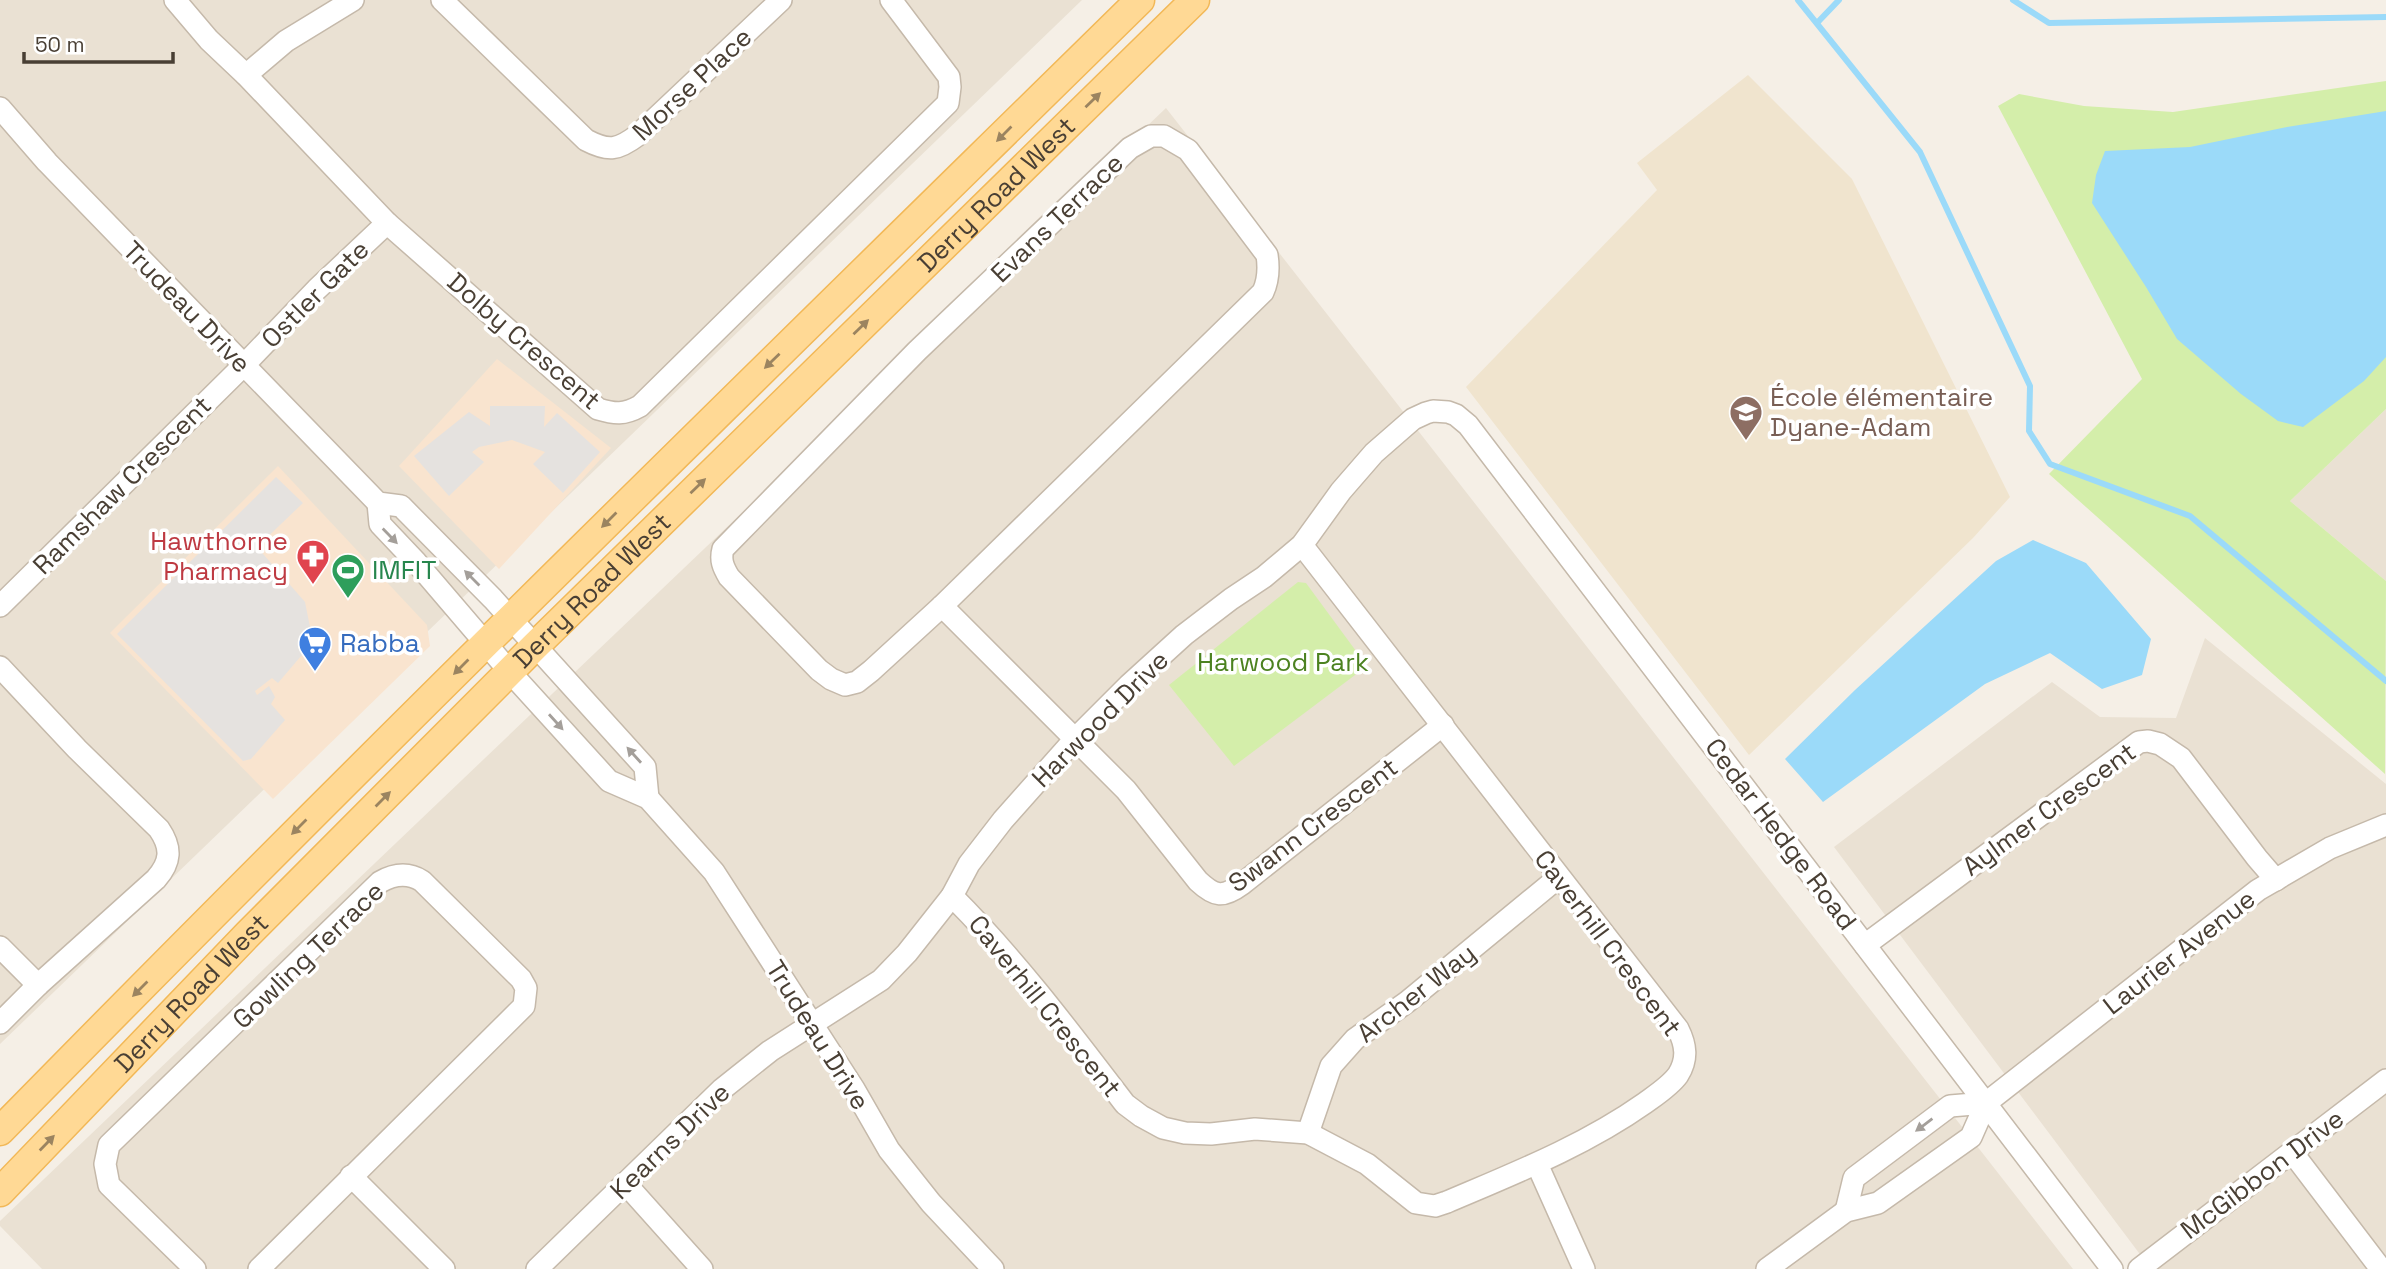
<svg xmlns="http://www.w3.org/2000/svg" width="2386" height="1269" font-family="'Space Grotesk',sans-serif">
  <rect width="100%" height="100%" fill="#f5efe6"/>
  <!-- residential -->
  <g fill="#eae1d3">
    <polygon points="0,0 1082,0 0,1044"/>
    <polygon points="1166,108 2073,1269 42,1269 0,1226 0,1221"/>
    <polygon points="2386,409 2386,581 2290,501"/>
    <polygon points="2205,638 2386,784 2386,1269 2151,1269 1834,847 2052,682 2100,717 2176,718"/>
  </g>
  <!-- commercial -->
  <g fill="#f9e4cf">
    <polygon points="497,359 611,448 499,569 399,466"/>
    <polygon points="278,466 427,625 430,646 273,799 110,633"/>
  </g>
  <!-- education -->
  <polygon fill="#f0e4ce" points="1748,75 1852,179 2010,497 1973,538 1749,755 1466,387 1657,190 1637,163"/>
  <!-- green -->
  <g fill="#d4eeaa">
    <polygon points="2386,81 2386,409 2290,501 2386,581 2385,774 2049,474 2142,379 1998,106 2019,94 2084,106 2173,112"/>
    <polygon points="1298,582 1306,583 1367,666 1234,766 1169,685"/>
  </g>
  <!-- parking -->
  <g fill="#e5e2df">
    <polygon points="490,406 545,406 544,427 557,413 600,452 563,493 533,464 545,452 512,440 479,447 472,452 484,462 449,496 414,456 469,412 490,426"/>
    <polygon points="276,477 303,503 257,547 305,602 313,642 278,683 272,678 255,691 257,695 269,686 275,697 271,704 285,720 251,759 243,761 117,634"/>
  </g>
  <!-- water -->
  <g fill="#9bdaf9">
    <polygon points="2386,111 2386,357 2364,381 2303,427 2278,421 2241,394 2177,339 2146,287 2092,203 2096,175 2105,151 2190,147 2287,127"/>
    <polygon points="2033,540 2086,563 2151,639 2142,675 2102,689 2050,653 1985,684 1823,802 1785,759 1855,690 1996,561"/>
  </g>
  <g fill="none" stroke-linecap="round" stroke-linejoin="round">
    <!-- stream -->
    <g stroke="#9bdaf9" stroke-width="6">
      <polyline points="1798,0 1920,152 2030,386 2029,431 2050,464 2190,516 2386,681"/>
      <polyline points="2013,0 2049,23 2386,17"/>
      <polyline points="1817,23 1839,0"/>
    </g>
    <defs>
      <g id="minor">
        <path d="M 175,0 L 209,40 L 246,75 L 387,223 L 598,409 C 615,414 624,415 640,406 L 948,103 L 950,87 L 949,77 L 891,0"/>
        <path d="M 442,0 L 586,140 C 609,152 618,150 638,135 L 781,0"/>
        <polyline points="246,75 286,41 353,0"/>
        <polyline points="0,108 47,162 378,503 401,506 493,599 645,767 648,798"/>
        <path d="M 1151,136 L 1164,136 L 1188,150 L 1267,255 C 1269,268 1269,279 1263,292 L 942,606 L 871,671 L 857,682 L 845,685 L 831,679 L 819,670 L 729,577 C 723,567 720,560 723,549 L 917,351 L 1130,148 Z"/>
        <polyline points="378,503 380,524 416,562 510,672 609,781 648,798 714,872 854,1089 889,1150 931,1203 993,1269"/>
        <polyline points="0,606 244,365 317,289 387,223"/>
        <path d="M 942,606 L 1126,790 L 1198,881 C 1215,897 1223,898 1242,884 L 1443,725"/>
        <path d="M 0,667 L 77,749 L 159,829 C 172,848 171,862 156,879 L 38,985 L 0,1023"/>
        <path d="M 952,896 C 1016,960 1070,1032 1125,1104 L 1141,1116 L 1163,1128 L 1185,1133 L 1211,1134 L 1255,1129 L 1308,1133 L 1367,1164 L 1416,1203 L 1435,1206 L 1447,1202 C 1515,1173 1584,1146 1645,1103 C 1656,1095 1670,1086 1678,1075 C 1688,1059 1686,1045 1678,1029 L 1302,545"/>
        <polyline points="1865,945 2139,742 2148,741 2160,744 2181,758 2257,858 2276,880"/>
        <polyline points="0,947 38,985"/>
        <polyline points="1308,1133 1331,1066 1355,1039 1407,1002 1559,877"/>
        <polyline points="2292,1152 2381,1269"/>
        <polyline points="1537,1164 1584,1269"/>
        <polyline points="351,1176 444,1269"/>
        <polyline points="625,1183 702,1269"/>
        <polyline points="1846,1211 1854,1178 1950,1106 1986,1103"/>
        <path d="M 195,1269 L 109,1185 L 105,1164 L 109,1145 L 380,882 C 394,874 408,872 422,881 L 521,979 L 526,988 L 524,1006 L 259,1269"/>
        <polyline points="537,1269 721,1090 770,1051 881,980 907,953 952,896 969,864 1003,820 1075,739 1129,685 1184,635 1231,599 1264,577 1302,545 1341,491 1374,453 1413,419 1426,413 1433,411 1448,412 1456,415 1468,425 2112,1269"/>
        <polyline points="1767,1269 1846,1211 1878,1203 1971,1137 1986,1103 2258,890 2330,848 2386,825"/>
        <polyline points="2139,1269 2386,1080"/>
      </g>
      <g id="major">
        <path d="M 0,1131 C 375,748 758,375 1140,0"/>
        <path id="s1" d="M 0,1192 L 248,934 L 534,647 L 1195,0"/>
      </g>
    </defs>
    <!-- minor casing -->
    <use href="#minor" stroke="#c5b9aa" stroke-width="24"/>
    <!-- major casing -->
    <use href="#major" stroke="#f2b857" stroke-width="31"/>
    <!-- minor -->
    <use href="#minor" stroke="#fff" stroke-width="21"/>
    <!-- major -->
    <use href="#major" stroke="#ffd995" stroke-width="28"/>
  </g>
  <!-- one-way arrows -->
  <defs><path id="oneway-solid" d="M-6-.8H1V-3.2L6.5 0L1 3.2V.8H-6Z" transform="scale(1.75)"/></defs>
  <g fill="#9b8460">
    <use href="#oneway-solid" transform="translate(1093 100) rotate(-44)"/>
    <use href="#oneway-solid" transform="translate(1004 134) rotate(135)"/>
    <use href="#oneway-solid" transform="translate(861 327) rotate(-44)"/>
    <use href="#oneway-solid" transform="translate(772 361) rotate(136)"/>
    <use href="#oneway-solid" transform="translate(698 486) rotate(-44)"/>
    <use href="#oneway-solid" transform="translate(609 520) rotate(135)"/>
    <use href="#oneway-solid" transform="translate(461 667) rotate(135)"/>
    <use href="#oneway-solid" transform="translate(383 799) rotate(-45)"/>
    <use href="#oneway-solid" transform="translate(299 827) rotate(135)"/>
    <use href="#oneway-solid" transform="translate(140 989) rotate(135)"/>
    <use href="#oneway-solid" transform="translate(47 1143) rotate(-46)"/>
  </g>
  <g fill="#a49f9a">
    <use href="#oneway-solid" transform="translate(390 536) rotate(46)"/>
    <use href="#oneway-solid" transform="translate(472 578) rotate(-135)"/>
    <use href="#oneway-solid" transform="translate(556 722) rotate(48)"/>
    <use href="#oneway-solid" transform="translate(634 755) rotate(-132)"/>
    <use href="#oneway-solid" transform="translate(1924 1125) rotate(143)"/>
  </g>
  <!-- icons -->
  <defs>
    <symbol id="school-pin" viewBox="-11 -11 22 30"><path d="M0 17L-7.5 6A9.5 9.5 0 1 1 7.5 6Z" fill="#8d6e63" stroke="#fff"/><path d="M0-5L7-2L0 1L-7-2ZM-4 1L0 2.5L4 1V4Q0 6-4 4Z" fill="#fff"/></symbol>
    <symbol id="pharmacy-pin" viewBox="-11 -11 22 30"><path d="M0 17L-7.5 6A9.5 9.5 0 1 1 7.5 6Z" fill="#e0444e" stroke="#fff"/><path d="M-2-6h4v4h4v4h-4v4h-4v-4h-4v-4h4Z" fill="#fff"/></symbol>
    <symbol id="stadium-pin" viewBox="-11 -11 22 30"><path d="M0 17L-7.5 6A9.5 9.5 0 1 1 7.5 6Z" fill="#2e9e5b" stroke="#fff"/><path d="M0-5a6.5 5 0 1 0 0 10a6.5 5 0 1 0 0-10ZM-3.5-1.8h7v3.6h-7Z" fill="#fff"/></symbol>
    <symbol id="supermarket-pin" viewBox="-11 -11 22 30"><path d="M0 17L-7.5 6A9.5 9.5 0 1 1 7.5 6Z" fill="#3f7fe0" stroke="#fff"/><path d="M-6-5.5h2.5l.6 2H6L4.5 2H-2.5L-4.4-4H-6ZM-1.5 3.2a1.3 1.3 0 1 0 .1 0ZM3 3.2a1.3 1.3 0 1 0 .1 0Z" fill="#fff"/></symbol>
  </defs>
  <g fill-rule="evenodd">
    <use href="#school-pin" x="1727" y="393" width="38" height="52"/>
    <use href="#pharmacy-pin" x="294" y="537" width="38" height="52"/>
    <use href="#stadium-pin" x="329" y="551" width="38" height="52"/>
    <use href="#supermarket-pin" x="296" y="624" width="38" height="52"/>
  </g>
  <g text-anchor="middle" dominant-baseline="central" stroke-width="7" stroke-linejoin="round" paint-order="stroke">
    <!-- street labels -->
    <g font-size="26" fill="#493f34" stroke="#fff">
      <text transform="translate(692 84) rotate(-43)">Morse Place</text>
      <text stroke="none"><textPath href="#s1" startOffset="1410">Derry Road West</textPath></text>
      <text transform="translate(1057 218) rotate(-44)">Evans Terrace</text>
      <text transform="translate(315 294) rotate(-45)">Ostler Gate</text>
      <text transform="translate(187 307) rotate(46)">Trudeau Drive</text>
      <text transform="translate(524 341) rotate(41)">Dolby Crescent</text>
      <text transform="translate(122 485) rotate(-45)">Ramshaw Crescent</text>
      <text stroke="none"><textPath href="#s1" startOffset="844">Derry Road West</textPath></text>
      <text transform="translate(1100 719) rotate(-45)">Harwood Drive</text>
      <text transform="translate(2049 809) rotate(-36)">Aylmer Crescent</text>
      <text transform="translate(1313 825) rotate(-37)">Swann Crescent</text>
      <text transform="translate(1781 834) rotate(53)">Cedar Hedge Road</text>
      <text transform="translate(1608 943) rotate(53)">Caverhill Crescent</text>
      <text transform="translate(2179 952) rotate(-38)">Laurier Avenue</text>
      <text transform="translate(308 955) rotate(-44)">Gowling Terrace</text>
      <text stroke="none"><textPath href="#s1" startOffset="276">Derry Road West</textPath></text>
      <text transform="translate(1416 993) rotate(-38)">Archer Way</text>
      <text transform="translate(1045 1006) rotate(51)">Caverhill Crescent</text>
      <text transform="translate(818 1035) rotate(58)">Trudeau Drive</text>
      <text transform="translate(670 1141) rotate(-44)">Kearns Drive</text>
      <text transform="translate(2262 1174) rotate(-37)">McGibbon Drive</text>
    </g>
    <!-- education labels -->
    <g font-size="26" fill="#785e54" stroke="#fff" text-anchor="start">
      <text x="1770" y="397">École élémentaire<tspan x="1770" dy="30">Dyane-Adam</tspan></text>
    </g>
    <!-- health labels -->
    <g font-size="26" fill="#be3a42" stroke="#fff" text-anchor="end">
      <text x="288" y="541">Hawthorne<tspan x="288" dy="30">Pharmacy</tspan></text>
    </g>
    <!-- leisure labels -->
    <g font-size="26" fill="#27864d" stroke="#fff" text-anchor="start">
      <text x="372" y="570">IMFIT</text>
    </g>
    <!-- shop labels -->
    <g font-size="26" fill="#366cbe" stroke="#fff" text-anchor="start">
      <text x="340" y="643">Rabba</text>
    </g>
    <!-- park labels -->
    <g font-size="26" fill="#4c8220" stroke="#fff">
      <text x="1283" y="662">Harwood Park</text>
    </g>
  </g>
  <!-- scale -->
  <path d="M24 52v10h149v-10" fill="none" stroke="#493f34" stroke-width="3.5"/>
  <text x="35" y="52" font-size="21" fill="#493f34" stroke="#ffffff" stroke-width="5" paint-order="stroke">50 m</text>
</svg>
